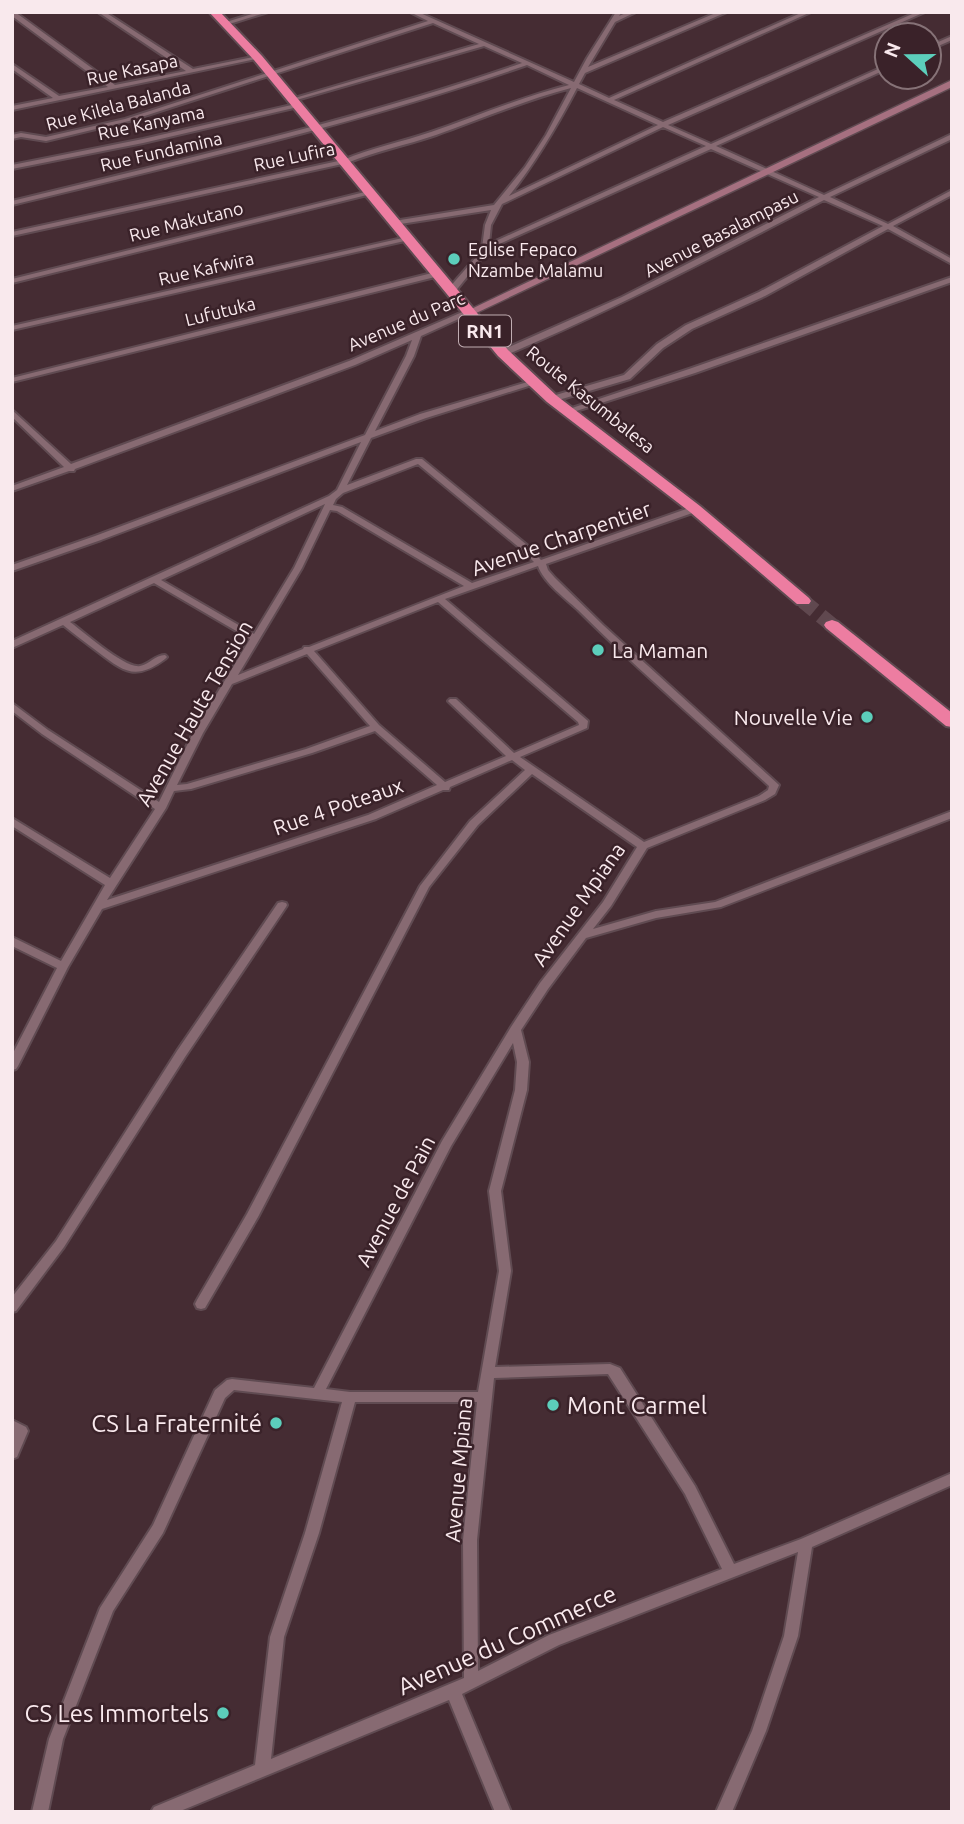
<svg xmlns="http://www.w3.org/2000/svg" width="964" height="1824" font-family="Ubuntu,sans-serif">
  <rect width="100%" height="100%" fill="#452c33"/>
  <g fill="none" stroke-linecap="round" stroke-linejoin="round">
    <!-- highway-tunnel -->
    <polyline stroke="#60484f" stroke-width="15" stroke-dasharray="15 8" stroke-linecap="butt" points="803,601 832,625"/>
    <defs>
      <g id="street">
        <polygon points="12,12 15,12 115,85 186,71 98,12 105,12 193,69 258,56 261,58 12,110 12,106 53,98 12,69 12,64 59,96 108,87 12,16"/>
        <polygon points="258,12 268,12 226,25 223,23"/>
        <path d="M 410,12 L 418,12 L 574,82 L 587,58 L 616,12 L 622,12 L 619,16 L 628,12 L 636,12 L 615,22 L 588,67 L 718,12 L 727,12 L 585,73 L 579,84 L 609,98 L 803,12 L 811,12 L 614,100 L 663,122 L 917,12 L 925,12 L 668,125 L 711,144 L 887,65 L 887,69 L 716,146 L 824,195 L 952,134 L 952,139 L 830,197 L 888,224 L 952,190 L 952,195 L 893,226 L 952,259 L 952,264 L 888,229 L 765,296 L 692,329 L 663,348 L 630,379 L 555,401 L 549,401 L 549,397 L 624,375 L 657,344 L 686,325 L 759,292 L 883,226 L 824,200 C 719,254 615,309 506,355 L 500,355 L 500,351 L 622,297 L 819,197 L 711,149 L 488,249 L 483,257 L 454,293 L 448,293 L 448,289 L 478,255 L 482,248 L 485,225 L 491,210 L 394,225 L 391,223 L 394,221 L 494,205 L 525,167 L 546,135 L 571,88 C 525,100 481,119 436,135 C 407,145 376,151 347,163 L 12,236 L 12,232 L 343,160 C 371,148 402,142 431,132 C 477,116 522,97 569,85 L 527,65 C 359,124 185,163 12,205 L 12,201 C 183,159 355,121 522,63 L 484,46 L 293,101 L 288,100 L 479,44 L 433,23 L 129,121 L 46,141 L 21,137 L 12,139 L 12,135 L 21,133 L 46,137 L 125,119 L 428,21 ZM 577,88 L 658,125 L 509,196 C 536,162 557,126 577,88 ZM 663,127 L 706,146 L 489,244 L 491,225 L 502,204 Z"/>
        <polygon points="952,36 952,40 929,50 929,46"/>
        <polygon points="296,104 298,105 298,107 143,143 12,169 12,165 143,139"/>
        <polygon points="369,191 372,193 371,194 12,283 12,279"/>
        <polygon points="407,237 409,238 409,240 12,330 12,326"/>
        <polygon points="436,272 439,272 439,276 12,382 12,378"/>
        <polygon points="952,277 952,282 695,373 570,413 567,413 563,411 689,369"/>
        <path d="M 467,310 L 474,312 L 421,336 L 414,356 L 375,431 L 420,414 L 531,381 L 534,381 L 538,383 L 426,418 L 371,438 L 347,485 L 416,459 L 422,459 L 527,545 L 541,560 L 692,507 L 698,507 L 698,511 L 546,564 L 548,570 L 555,578 L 603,625 L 779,785 L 775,794 L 765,800 L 647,848 L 611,906 L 593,929 L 656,911 L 715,902 L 952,811 L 952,818 L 721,907 L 656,918 L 586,938 L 548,989 L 521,1030 L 529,1062 L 527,1090 L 501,1191 L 511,1271 L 495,1367 L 610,1364 L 620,1368 L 695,1486 L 734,1564 L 801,1539 L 952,1473 L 952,1485 L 812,1547 L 798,1636 L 766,1731 L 732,1812 L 716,1812 L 752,1731 L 784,1636 L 798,1552 L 559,1645 L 462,1694 L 511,1812 L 495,1812 L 449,1700 L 178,1812 L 151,1812 L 154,1807 L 255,1765 L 270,1637 L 305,1533 L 342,1402 L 234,1390 L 225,1398 L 163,1533 L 113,1611 L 63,1739 L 48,1812 L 32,1812 L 49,1739 L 100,1608 L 153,1525 L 215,1390 L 227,1380 L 232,1379 L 314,1388 L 442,1141 L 511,1027 L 540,983 L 603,902 L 637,847 L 532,774 L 478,825 L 429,887 L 258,1217 L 205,1308 L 201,1309 L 197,1308 L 195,1304 L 197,1300 L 247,1214 L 420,886 L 470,821 L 525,770 L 512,760 L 450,787 L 449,790 L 443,790 L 376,819 L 102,909 L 68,967 L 18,1066 L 16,1069 L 12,1070 L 12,1055 L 57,968 L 12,946 L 12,937 L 61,961 L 105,885 L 12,826 L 12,818 L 110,878 L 155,809 L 42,734 L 12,711 L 12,703 L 48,730 L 159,802 L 193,733 L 250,639 L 154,583 L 70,622 C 84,632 125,669 140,666 C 150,664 155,655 165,655 L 167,657 L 165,659 C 136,681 124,672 98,652 C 86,643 74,634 63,625 L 12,648 L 12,641 L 329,496 L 337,490 L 361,442 L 101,540 L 12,571 L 12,565 L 95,536 L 365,435 L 406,356 L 412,340 L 355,365 L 75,469 L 74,471 L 69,471 L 12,491 L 12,486 L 64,467 L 12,417 L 12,410 L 71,464 L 349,361 ZM 418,464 L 521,549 L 534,562 L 472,583 L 342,507 L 333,505 L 336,499 L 343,493 ZM 325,504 L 294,568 L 254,634 L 161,580 ZM 330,510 L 337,511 L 464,586 L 309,647 L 304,647 L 303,649 L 238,675 L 302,568 ZM 538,566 C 544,583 565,598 578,610 C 639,671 705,727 769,786 L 768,790 L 759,796 L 644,842 L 520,757 L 587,728 L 588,721 L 445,599 ZM 438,602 L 578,722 L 579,725 L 514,753 L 456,699 L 450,699 L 448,701 L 450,703 L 506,756 L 445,782 L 379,725 L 314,651 ZM 307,654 L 370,726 L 306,749 L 187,784 L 177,785 L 203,733 L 232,684 ZM 375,731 L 437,785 L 368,815 L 107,900 L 166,808 L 174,791 L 191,789 L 312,753 ZM 513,1043 L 517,1062 L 515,1090 L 489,1191 L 499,1271 L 478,1392 L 350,1392 L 326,1389 L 451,1146 ZM 608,1374 L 685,1494 L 722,1569 L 549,1635 L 478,1671 L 477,1540 L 494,1378 ZM 355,1402 L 477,1402 L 463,1540 L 464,1678 L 271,1759 L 284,1637 L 319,1533 Z"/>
        <polygon points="282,902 286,903 287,905 286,907 185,1057 64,1247 16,1311 12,1312 12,1297 56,1241 177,1051 278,903"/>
        <polygon points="12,1420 26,1427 28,1431 17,1457 12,1459"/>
      </g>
      <polygon id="secondary" points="952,80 952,87 474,314 465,312"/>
      <g id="highway">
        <polygon points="209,12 220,12 262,56 508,350 557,396 700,506 809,598 811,601 809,604 797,604 690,512 547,402 498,356 254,60"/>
        <polygon points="832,620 838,622 952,713 952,727 946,726 826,628 824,625 826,622"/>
      </g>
    </defs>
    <!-- street casing -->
    <use href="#street" stroke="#604b52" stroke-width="4"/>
    <!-- secondary casing -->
    <use href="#secondary" stroke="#604b52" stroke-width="3"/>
    <!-- highway casing -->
    <use href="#highway" stroke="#604b52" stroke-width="4"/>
    <!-- street -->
    <use href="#street" fill="#876a72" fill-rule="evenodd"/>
    <!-- secondary -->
    <use href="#secondary" fill="#a67080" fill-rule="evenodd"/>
    <!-- highway -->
    <use href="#highway" fill="#ed7da1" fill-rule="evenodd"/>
  </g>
  <!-- markers -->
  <g fill="#5ccebb" stroke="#3a2229" stroke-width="2.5">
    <circle cx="454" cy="259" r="7"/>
    <circle cx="598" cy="650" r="7"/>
    <circle cx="867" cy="717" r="7"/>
    <circle cx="553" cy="1405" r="7"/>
    <circle cx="276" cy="1423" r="7"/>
    <circle cx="223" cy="1713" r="7"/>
  </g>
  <g text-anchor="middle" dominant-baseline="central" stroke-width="5" stroke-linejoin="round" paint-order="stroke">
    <!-- far-street labels -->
    <g font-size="18" fill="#f9e9ed" stroke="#3a2229">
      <text transform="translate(132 69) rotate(-12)">Rue Kasapa</text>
      <text transform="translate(118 105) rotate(-15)">Rue Kilela Balanda</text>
      <text transform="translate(151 122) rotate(-12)">Rue Kanyama</text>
      <text transform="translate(161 151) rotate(-13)">Rue Fundamina</text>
      <text transform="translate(294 156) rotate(-12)">Rue Lufira</text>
      <text transform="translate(186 221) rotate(-14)">Rue Makutano</text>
      <text transform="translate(721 233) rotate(-27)">Avenue Basalampasu</text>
      <text transform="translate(206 268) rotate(-13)">Rue Kafwira</text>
      <text transform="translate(220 311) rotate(-14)">Lufutuka</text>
      <text transform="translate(406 321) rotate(-23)">Avenue du Parc</text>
      <text transform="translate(591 399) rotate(39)">Route Kasumbalesa</text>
    </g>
    <!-- far-poi labels -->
    <g font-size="18" fill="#f9e9ed" stroke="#3a2229" text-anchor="start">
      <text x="468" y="249">Eglise Fepaco<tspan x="468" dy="21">Nzambe Malamu</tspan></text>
    </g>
    <!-- shield labels -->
    <rect fill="#3a2229" stroke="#c0adb2" stroke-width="2" x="459" y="315.5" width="52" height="31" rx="5"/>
    <g font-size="19" font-weight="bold" fill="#f9e9ed">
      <text x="485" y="331">RN1</text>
    </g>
    <!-- street labels -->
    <g font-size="21" fill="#f9e9ed" stroke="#3a2229">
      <text transform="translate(561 538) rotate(-19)">Avenue Charpentier</text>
      <text transform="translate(194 713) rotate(-60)">Avenue Haute Tension</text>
      <text transform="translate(338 806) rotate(-19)">Rue 4 Poteaux</text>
      <text transform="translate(578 904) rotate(-55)">Avenue Mpiana</text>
      <text transform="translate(395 1201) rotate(-62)">Avenue de Pain</text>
      <text transform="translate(458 1470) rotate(-85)">Avenue Mpiana</text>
    </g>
    <!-- poi labels -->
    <g font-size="21" fill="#f9e9ed" stroke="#3a2229" text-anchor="start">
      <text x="612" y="650">La Maman</text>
      <text x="853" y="717" text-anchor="end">Nouvelle Vie</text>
    </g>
    <!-- near-poi labels -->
    <g font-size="24" fill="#f9e9ed" stroke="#3a2229" text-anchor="end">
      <text x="567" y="1405" text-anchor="start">Mont Carmel</text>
      <text x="262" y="1423">CS La Fraternité</text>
      <text x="209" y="1713">CS Les Immortels</text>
    </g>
    <!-- near-street labels -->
    <g font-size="24" fill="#f9e9ed" stroke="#3a2229">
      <text transform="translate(507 1640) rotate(-24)">Avenue du Commerce</text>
    </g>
  </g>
  <!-- border -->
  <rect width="964" height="1824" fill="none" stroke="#f9e9ed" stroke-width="28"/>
  <!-- north arrow -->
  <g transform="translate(908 56) rotate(291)"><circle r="33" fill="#3a2229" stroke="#867277" stroke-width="2"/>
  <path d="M0-5L12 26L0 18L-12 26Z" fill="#5ccebb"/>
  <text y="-10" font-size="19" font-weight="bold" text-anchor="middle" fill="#f9e9ed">N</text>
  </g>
</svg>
